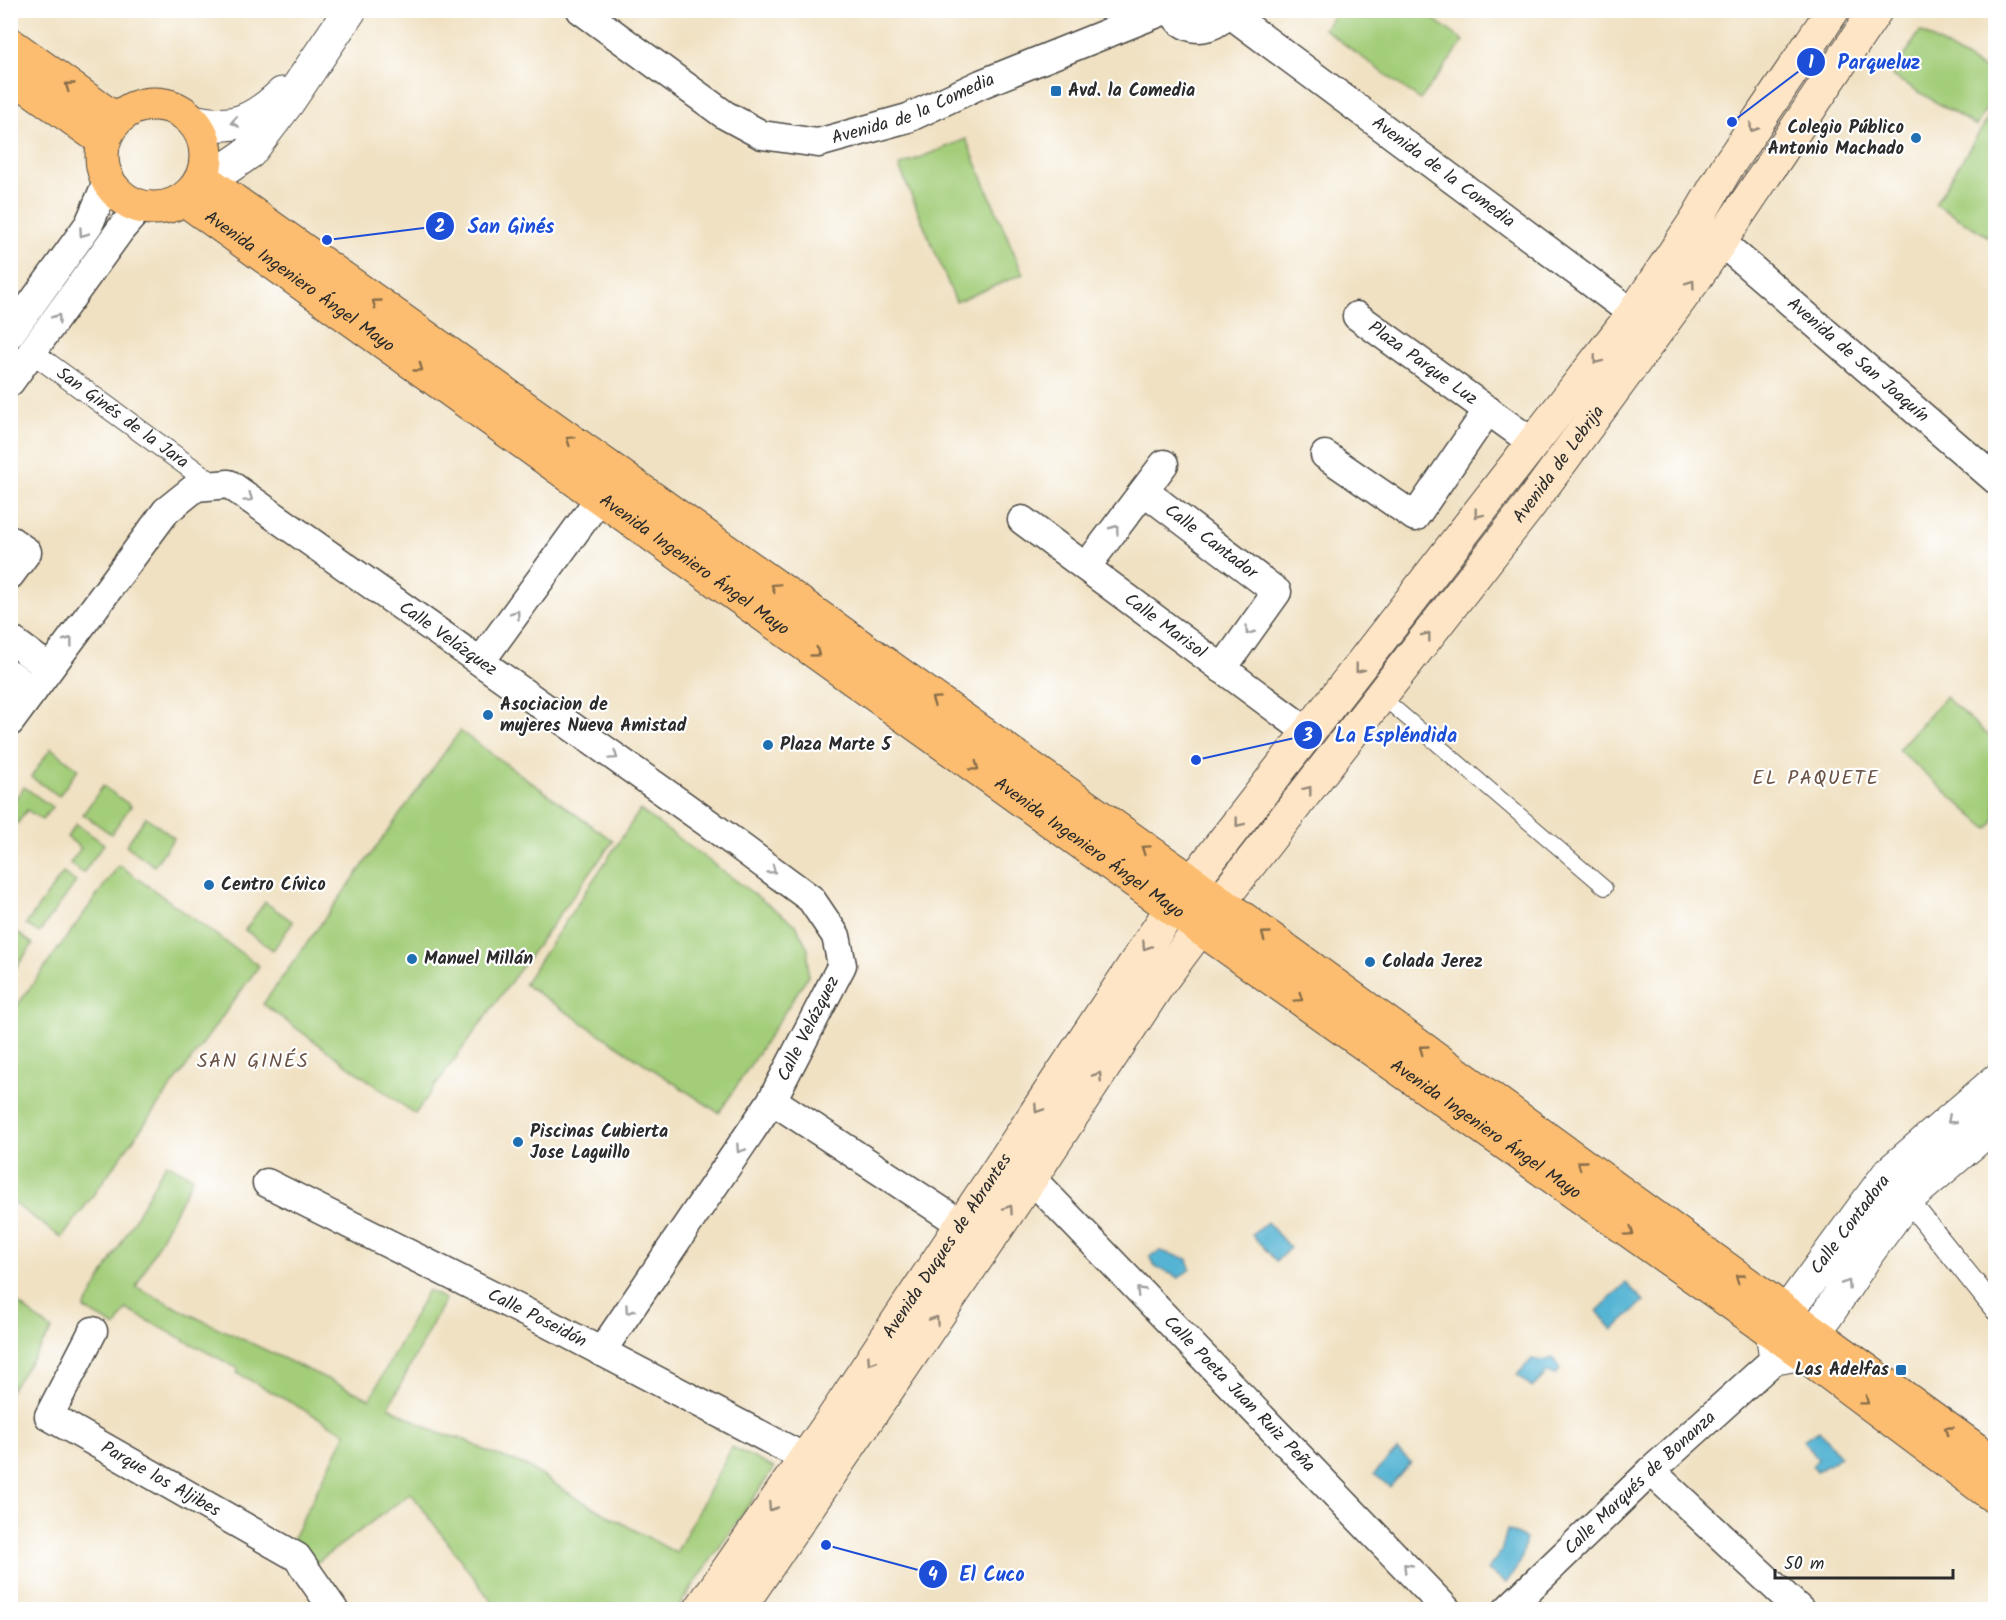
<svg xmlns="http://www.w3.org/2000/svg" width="2006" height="1620" font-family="Kalam,sans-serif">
  <rect width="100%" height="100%" fill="#fff"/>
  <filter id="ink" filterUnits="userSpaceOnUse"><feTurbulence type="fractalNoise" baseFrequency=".0167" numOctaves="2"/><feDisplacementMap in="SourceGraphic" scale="12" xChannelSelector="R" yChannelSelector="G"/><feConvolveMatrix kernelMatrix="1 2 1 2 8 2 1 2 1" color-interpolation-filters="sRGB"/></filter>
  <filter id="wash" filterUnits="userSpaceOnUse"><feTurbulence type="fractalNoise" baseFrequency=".008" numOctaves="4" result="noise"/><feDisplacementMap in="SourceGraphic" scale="24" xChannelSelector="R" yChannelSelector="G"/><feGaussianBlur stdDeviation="1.35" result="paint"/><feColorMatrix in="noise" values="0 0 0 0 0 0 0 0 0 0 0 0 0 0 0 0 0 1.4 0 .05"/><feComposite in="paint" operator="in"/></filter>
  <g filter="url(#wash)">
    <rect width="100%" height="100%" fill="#f0e1c2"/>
    <!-- green -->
    <g fill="#a3cd79" stroke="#677c52" stroke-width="1.5">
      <polygon points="1337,11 1422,11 1464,41 1420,100 1324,29"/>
      <polygon points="1920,31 1995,76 1995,94 1976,126 1892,76"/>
      <polygon points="1995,107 1995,241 1935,204"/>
      <polygon points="966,139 1023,274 956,302 899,166"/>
      <polygon points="1945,697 1995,741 1995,820 1988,829 1898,750"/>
      <polygon points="460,731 613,841 415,1114 263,1004"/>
      <polygon points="51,748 78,769 59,796 31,777"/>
      <polygon points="103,786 131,806 111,834 83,814"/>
      <polygon points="24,787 52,807 42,820 27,810 17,824 11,820 11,805"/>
      <polygon points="640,810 796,925 808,949 808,976 719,1113 524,984"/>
      <polygon points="146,817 174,838 154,866 126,845"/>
      <polygon points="76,824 104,844 83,873 70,863 81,848 67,837"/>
      <polygon points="119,865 259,966 62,1238 11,1201 11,1014"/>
      <polygon points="63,873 76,882 39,933 26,924"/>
      <polygon points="265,902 293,922 273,950 245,930"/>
      <polygon points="11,928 33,944 13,972 11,970"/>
      <polygon points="166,1163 193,1177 136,1287 193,1316 370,1399 428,1290 445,1299 389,1407 438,1433 463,1439 488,1452 520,1463 541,1475 573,1496 676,1553 732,1447 774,1468 677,1609 497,1609 411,1493 312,1566 290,1544 346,1433 237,1373 239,1369 126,1309 116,1327 84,1309"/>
      <polygon points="11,1298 52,1330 11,1390"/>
    </g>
    <!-- water -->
    <g fill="#55b4d3" stroke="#40707f" stroke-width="1.5">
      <polygon points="1267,1222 1290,1248 1276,1261 1252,1235"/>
      <polygon points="1160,1251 1188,1259 1190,1269 1179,1278 1155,1266 1150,1256"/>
      <polygon points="1626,1283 1644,1301 1613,1330 1597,1311"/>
      <polygon points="1553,1358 1560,1369 1556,1375 1547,1373 1532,1388 1517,1375 1532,1359 1543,1361"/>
      <polygon points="1819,1430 1840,1457 1817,1472 1812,1466 1818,1459 1803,1440"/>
      <polygon points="1397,1450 1411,1462 1390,1487 1374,1474"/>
      <polygon points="1507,1530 1526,1539 1521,1562 1506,1583 1487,1570 1501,1552"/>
    </g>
  </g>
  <g filter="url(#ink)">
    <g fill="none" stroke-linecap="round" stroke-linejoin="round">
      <defs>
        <polyline id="service" points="1381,696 1605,888"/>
        <g id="pedestrian">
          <path id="s1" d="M 32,352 L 214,485"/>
          <polyline points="1907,1199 1996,1310"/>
        </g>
        <g id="minor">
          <path id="s2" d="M 581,10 L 725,115 L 762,135 L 818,143 L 908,118 L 981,84 L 1165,10"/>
          <path d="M 1172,10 C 1174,14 1178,20 1181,22 C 1198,34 1219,26 1230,10"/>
          <path id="s3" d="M 1229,13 L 1651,327"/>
          <path id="s4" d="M 1705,228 L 1996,480"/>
          <path id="s5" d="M 1357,316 L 1533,443"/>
          <polyline points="10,334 89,224 108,180"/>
          <polyline points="10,382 121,229 141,206"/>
          <polyline points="1325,455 1415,517 1488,410"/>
          <path id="s6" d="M 1144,491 L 1277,592 L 1222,669"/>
          <path id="s7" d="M 1022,520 L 1309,733"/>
          <polyline points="10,540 27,552 10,575"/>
          <polyline points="1086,567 1164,464"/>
          <polyline points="10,639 49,668"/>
          <polyline points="481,661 612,481"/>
          <polyline points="10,674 33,691"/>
          <path id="s8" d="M 10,722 L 166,511 L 196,487 L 229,484 L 708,823 L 811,899 L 836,936 L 842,965 L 772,1100 L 601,1352"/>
          <polyline points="772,1100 981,1237"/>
          <path id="s9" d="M 1031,1178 L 1447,1610"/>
          <path id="s10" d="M 267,1183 L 543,1321 L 826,1469"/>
          <path id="s11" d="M 93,1331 L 49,1416 L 297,1557 L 334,1610"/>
          <polyline points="1651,1471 1800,1610"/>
          <path id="s12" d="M 1507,1610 L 1651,1471 L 1776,1358"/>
        </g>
        <g id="tertiary">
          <path d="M 193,121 C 233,130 252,122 282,94"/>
          <polyline points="202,178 221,172 250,152 288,102 350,10"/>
          <polyline points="1996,1081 1889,1173 1772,1332 1776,1358 1802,1353 1869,1251 1907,1199 1996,1123"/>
        </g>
        <g id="secondary">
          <path id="s13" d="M 700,1610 L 828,1426 L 1172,908 L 1633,314 L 1696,220 L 1727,167 L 1833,10"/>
          <path id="s14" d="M 738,1610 L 1031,1178 L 1160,982 L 1220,902 L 1528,507 L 1695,279 L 1876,10"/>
        </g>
        <g id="primary">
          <polyline points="10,44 116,120"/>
          <polyline points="10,74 104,141"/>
          <circle cx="154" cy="156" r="52"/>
          <polyline points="202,178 1220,902 1996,1464"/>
          <path id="s15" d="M 184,199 L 1200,928 L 1802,1353 L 1996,1498"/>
        </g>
      </defs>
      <!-- service casing -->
      <use href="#service" stroke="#494642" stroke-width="16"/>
      <!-- pedestrian casing -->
      <use href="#pedestrian" stroke="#494642" stroke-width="23"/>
      <!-- minor casing -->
      <use href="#minor" stroke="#494642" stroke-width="31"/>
      <!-- tertiary casing -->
      <use href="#tertiary" stroke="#494642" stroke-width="35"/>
      <!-- secondary casing -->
      <use href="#secondary" stroke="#494642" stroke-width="35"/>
      <!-- primary casing -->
      <use href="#primary" stroke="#494642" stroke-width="35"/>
      <!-- service -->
      <use href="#service" stroke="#fff" stroke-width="14"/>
      <!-- pedestrian -->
      <use href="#pedestrian" stroke="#fff" stroke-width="21"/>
      <!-- minor -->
      <use href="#minor" stroke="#fff" stroke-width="28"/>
      <!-- tertiary -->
      <use href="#tertiary" stroke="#fff" stroke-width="33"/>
      <!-- secondary -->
      <use href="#secondary" stroke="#fee5c5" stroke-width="33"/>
      <!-- primary -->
      <use href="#primary" stroke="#fcbd6f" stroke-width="33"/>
    </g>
    <!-- one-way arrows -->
    <defs><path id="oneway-chevron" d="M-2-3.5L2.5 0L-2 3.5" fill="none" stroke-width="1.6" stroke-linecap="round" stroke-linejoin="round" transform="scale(1.5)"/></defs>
    <g stroke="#896d4a">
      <use href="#oneway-chevron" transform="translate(69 86) rotate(-144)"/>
      <use href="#oneway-chevron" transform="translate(376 303) rotate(-144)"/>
      <use href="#oneway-chevron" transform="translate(419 368) rotate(36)"/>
      <use href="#oneway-chevron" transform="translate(570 440) rotate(-145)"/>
      <use href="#oneway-chevron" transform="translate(775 587) rotate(-145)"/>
      <use href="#oneway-chevron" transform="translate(816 653) rotate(36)"/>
      <use href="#oneway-chevron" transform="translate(935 700) rotate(-145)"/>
      <use href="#oneway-chevron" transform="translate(975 767) rotate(36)"/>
      <use href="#oneway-chevron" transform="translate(1145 849) rotate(-145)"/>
      <use href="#oneway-chevron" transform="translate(1265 935) rotate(-144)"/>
      <use href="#oneway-chevron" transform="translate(1299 998) rotate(35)"/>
      <use href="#oneway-chevron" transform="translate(1423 1049) rotate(-144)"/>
      <use href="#oneway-chevron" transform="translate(1581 1164) rotate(-144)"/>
      <use href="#oneway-chevron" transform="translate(1630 1232) rotate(35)"/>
      <use href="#oneway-chevron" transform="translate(1739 1278) rotate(-144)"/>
      <use href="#oneway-chevron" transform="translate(1865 1401) rotate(37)"/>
      <use href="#oneway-chevron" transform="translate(1948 1430) rotate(-144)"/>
    </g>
    <g stroke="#a0a0a0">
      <use href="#oneway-chevron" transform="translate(235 122) rotate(171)"/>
      <use href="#oneway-chevron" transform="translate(83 233) rotate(125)"/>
      <use href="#oneway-chevron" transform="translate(57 318) rotate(-54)"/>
      <use href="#oneway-chevron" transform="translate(249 498) rotate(35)"/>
      <use href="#oneway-chevron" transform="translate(1115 529) rotate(-53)"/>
      <use href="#oneway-chevron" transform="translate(516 614) rotate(-54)"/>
      <use href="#oneway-chevron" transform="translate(1249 631) rotate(126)"/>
      <use href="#oneway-chevron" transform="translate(69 641) rotate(-53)"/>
      <use href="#oneway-chevron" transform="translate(614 756) rotate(35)"/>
      <use href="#oneway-chevron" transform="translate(772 870) rotate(37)"/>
      <use href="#oneway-chevron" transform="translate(1951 1120) rotate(139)"/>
      <use href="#oneway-chevron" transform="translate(740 1149) rotate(124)"/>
      <use href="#oneway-chevron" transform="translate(1847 1284) rotate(-57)"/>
      <use href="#oneway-chevron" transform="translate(1140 1291) rotate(-134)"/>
      <use href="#oneway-chevron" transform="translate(629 1310) rotate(125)"/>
      <use href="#oneway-chevron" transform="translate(1407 1567) rotate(-134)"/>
    </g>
    <g stroke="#948878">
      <use href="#oneway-chevron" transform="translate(1753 128) rotate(124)"/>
      <use href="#oneway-chevron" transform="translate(1691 284) rotate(-54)"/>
      <use href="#oneway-chevron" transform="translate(1597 360) rotate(128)"/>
      <use href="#oneway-chevron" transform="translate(1478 514) rotate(128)"/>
      <use href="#oneway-chevron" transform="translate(1427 636) rotate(-52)"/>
      <use href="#oneway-chevron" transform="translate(1359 669) rotate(128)"/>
      <use href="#oneway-chevron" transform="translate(1308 790) rotate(-52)"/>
      <use href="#oneway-chevron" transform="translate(1239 823) rotate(128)"/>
      <use href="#oneway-chevron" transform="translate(1146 946) rotate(124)"/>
      <use href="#oneway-chevron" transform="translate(1098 1076) rotate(-57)"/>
      <use href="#oneway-chevron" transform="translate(1038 1109) rotate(123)"/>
      <use href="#oneway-chevron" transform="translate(1009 1209) rotate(-56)"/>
      <use href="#oneway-chevron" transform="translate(935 1320) rotate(-56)"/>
      <use href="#oneway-chevron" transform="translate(871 1361) rotate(124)"/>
      <use href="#oneway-chevron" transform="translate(772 1507) rotate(124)"/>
    </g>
  </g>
  <!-- markers -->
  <g fill="#1f6fb2" stroke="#fff" stroke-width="2">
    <rect x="1050" y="85" width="12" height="12" rx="3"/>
    <circle cx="1916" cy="138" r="6"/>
    <circle cx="488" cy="715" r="6"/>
    <circle cx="768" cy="745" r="6"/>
    <circle cx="209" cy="885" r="6"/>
    <circle cx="412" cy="959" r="6"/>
    <circle cx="1370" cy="962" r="6"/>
    <circle cx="518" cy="1142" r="6"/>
    <rect x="1895" y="1364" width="12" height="12" rx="3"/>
  </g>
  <g text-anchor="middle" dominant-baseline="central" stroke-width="4.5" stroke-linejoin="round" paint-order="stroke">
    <!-- poi labels -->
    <g font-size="18" font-weight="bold" fill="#2b2b2b" stroke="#fff" text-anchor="start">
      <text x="1068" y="91">Avd. la Comedia</text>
      <text x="1904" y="128" text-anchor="end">Colegio Público<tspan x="1904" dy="21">Antonio Machado</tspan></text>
      <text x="500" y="705">Asociacion de<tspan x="500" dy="21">mujeres Nueva Amistad</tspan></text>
      <text x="780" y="745">Plaza Marte 5</text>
      <text x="221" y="885">Centro Cívico</text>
      <text x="424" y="959">Manuel Millán</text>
      <text x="1382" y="962">Colada Jerez</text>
      <text x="530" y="1132">Piscinas Cubierta<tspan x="530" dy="21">Jose Laguillo</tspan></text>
      <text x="1889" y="1370" text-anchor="end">Las Adelfas</text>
    </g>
    <!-- street labels -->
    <g font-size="18" fill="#2b2b2b" stroke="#fff">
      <text stroke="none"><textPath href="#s2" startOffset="378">Avenida de la Comedia</textPath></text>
      <text stroke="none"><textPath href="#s3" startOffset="267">Avenida de la Comedia</textPath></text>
      <text stroke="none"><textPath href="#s15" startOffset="142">Avenida Ingeniero Ángel Mayo</textPath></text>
      <text stroke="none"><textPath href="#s4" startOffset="202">Avenida de San Joaquín</textPath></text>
      <text stroke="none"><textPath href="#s5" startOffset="81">Plaza Parque Luz</textPath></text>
      <text stroke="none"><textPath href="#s1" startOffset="112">San Ginés de la Jara</textPath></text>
      <text stroke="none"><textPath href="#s14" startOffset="1410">Avenida de Lebrija</textPath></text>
      <text stroke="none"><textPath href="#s6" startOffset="84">Calle Cantador</textPath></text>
      <text stroke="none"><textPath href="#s15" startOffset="628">Avenida Ingeniero Ángel Mayo</textPath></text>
      <text stroke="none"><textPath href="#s7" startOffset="178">Calle Marisol</textPath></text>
      <text stroke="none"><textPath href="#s8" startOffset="602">Calle Velázquez</textPath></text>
      <text stroke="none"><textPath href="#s15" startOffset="1114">Avenida Ingeniero Ángel Mayo</textPath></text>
      <text transform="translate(809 1029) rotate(-63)">Calle Velázquez</text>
      <text stroke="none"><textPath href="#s15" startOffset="1600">Avenida Ingeniero Ángel Mayo</textPath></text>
      <text transform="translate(1851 1225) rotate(-53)">Calle Contadora</text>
      <text stroke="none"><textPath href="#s13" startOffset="440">Avenida Duques de Abrantes</textPath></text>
      <text stroke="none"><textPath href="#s10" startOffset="302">Calle Poseidón</textPath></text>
      <text stroke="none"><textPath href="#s9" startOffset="300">Calle Poeta Juan Ruiz Peña</textPath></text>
      <text stroke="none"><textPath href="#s11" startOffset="224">Parque los Aljibes</textPath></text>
      <text stroke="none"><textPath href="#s12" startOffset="184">Calle Marqués de Bonanza</textPath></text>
    </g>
    <!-- neighbourhood labels -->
    <g font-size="20" letter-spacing="1.5" fill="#6b5345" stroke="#fff">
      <text x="1816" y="779">EL PAQUETE</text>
      <text x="253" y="1062">SAN GINÉS</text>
    </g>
  </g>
  <!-- callouts -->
  <path fill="none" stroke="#1d4ed8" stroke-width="2" d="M1732 122L1811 62M327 240L440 226M1196 760L1308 735M826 1545L933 1574"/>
  <g fill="#1d4ed8" stroke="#fff" stroke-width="2">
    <circle cx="1732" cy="122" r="6"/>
    <circle cx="327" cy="240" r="6"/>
    <circle cx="1196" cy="760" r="6"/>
    <circle cx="826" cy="1545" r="6"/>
    <circle cx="1811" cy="62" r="15"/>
    <circle cx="440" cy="226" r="15"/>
    <circle cx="1308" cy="735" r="15"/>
    <circle cx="933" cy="1574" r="15"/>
  </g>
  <g font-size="18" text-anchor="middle" font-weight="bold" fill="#fff">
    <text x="1811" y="68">1</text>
    <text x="440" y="232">2</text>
    <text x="1308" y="741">3</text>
    <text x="933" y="1580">4</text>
  </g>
  <g font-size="20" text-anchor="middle" font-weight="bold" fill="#1d4ed8" stroke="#fff" stroke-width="4.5" stroke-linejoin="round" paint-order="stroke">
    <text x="1879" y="69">Parqueluz</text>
    <text x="511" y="233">San Ginés</text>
    <text x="1396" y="742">La Espléndida</text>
    <text x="992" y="1581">El Cuco</text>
  </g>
  <!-- margin -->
  <rect width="2006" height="1620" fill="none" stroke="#fff" stroke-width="36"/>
  <!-- scale -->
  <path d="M1775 1569v9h178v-9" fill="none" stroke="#2b2b2b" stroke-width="3"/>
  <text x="1784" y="1569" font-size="18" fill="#2b2b2b" stroke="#ffffff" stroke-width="4.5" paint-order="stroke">50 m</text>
</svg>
